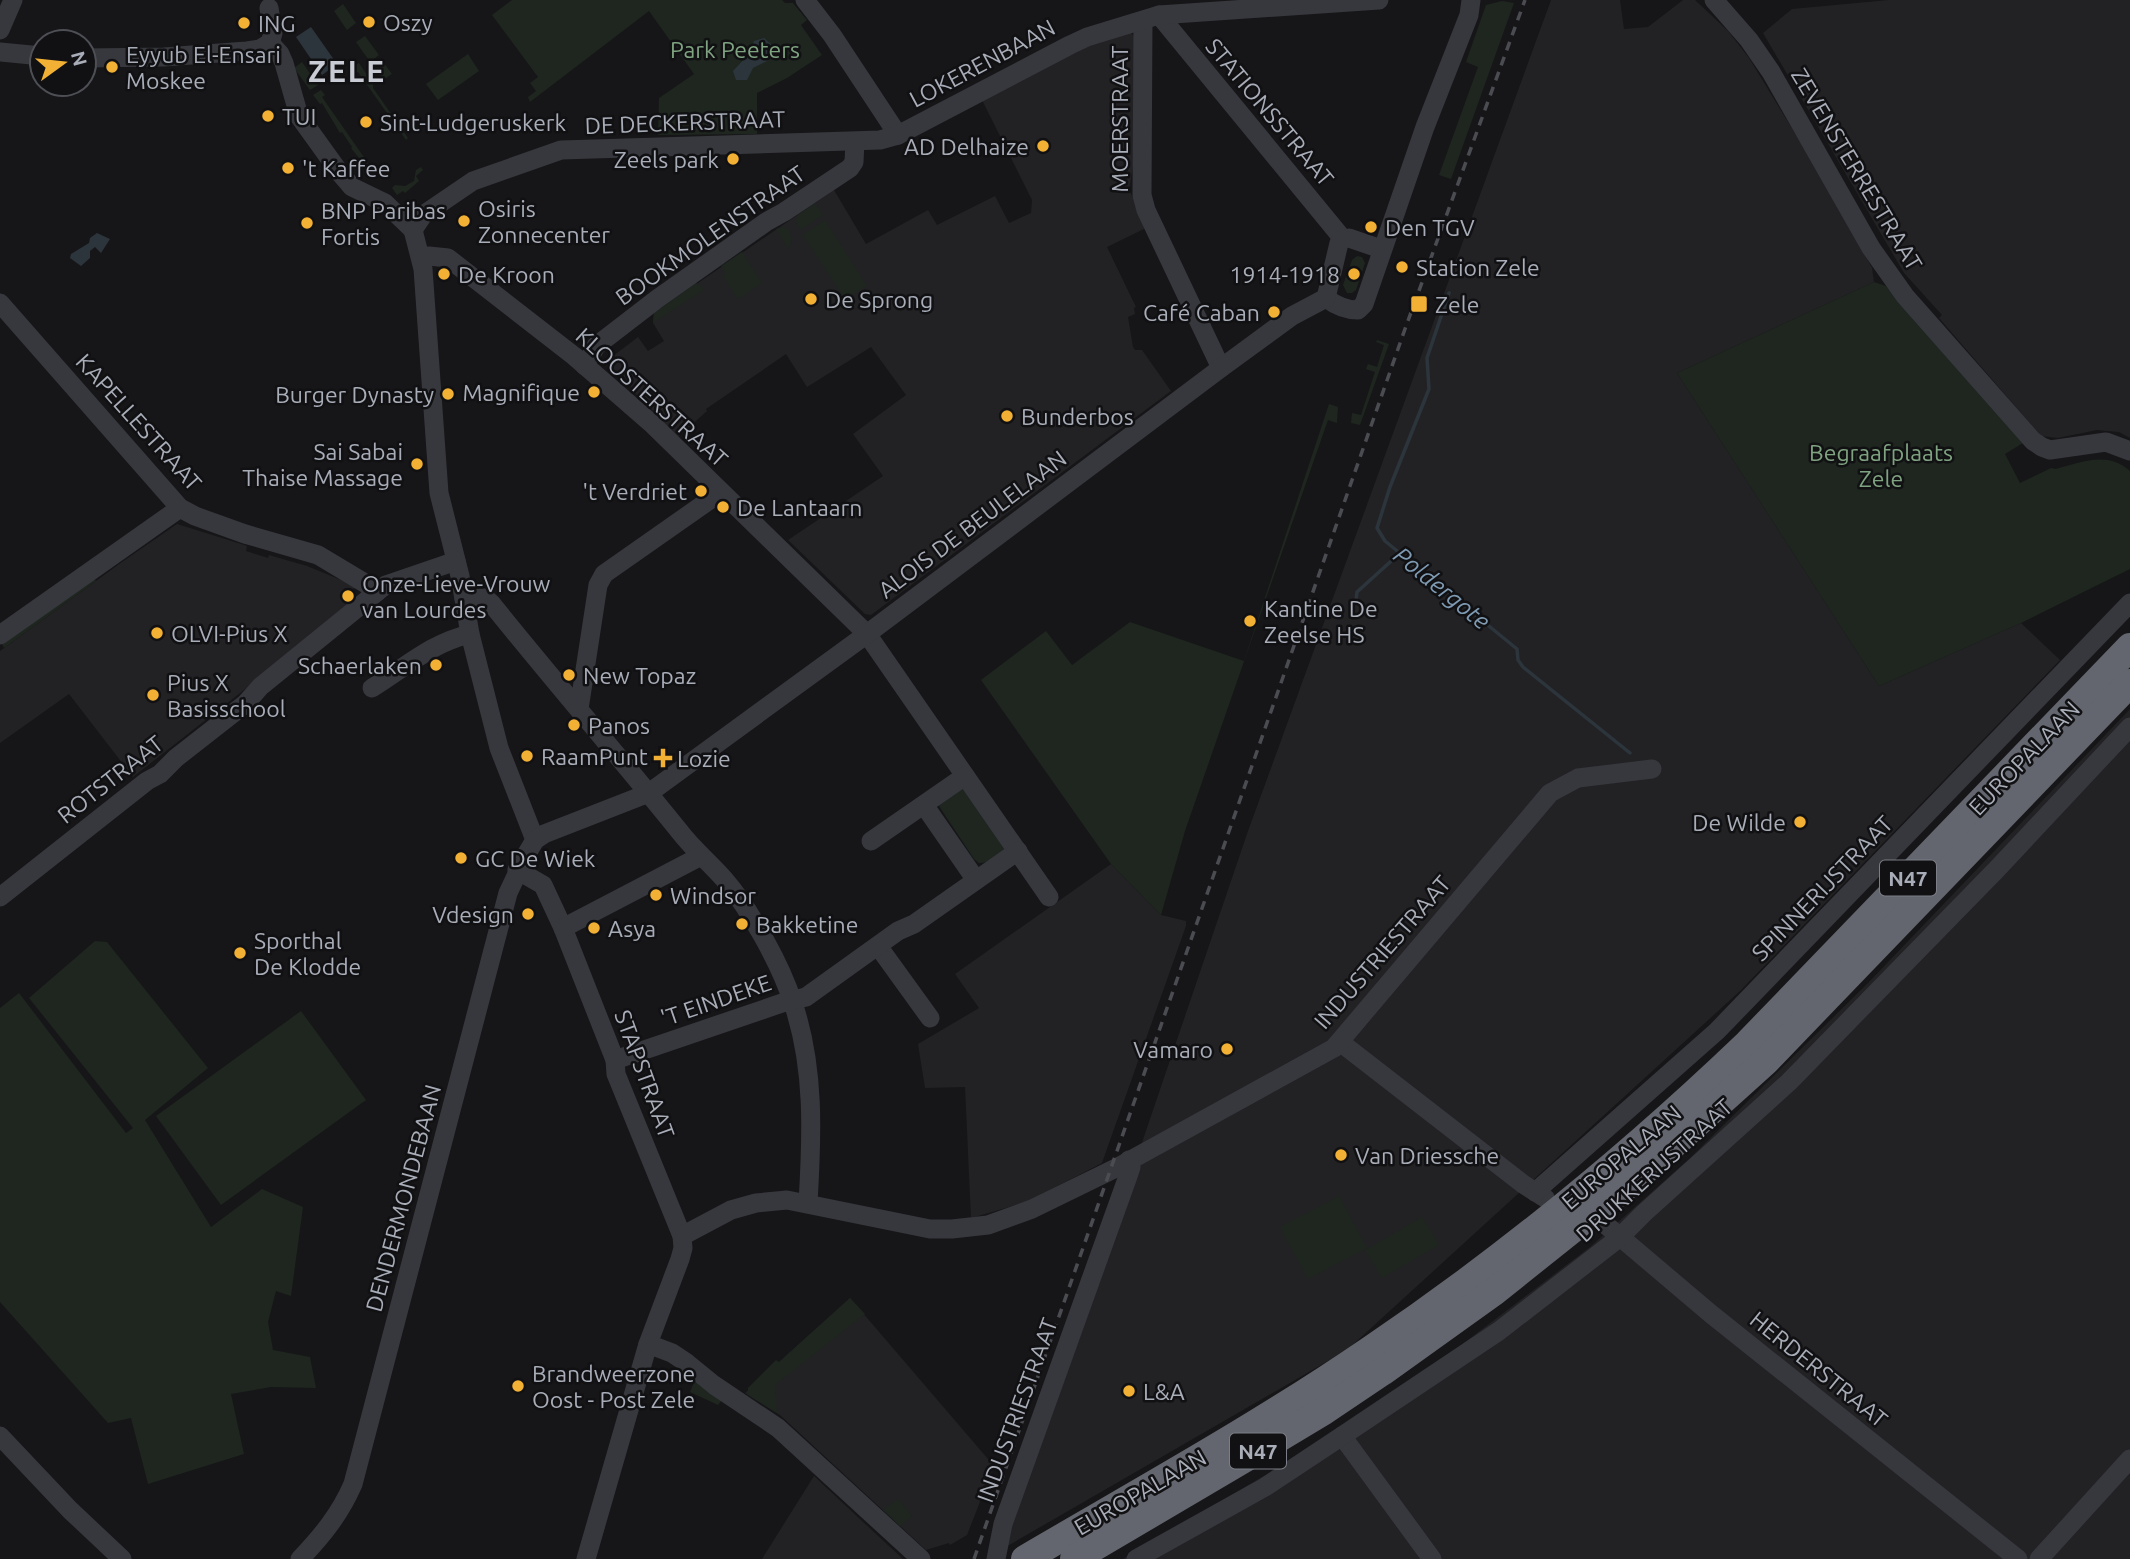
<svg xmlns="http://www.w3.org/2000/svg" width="2130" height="1559" font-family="Ubuntu,sans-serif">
  <rect width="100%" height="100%" fill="#161618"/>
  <!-- built -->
  <g fill="#222225">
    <polygon points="1551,0 1620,0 1624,29 1648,27 1683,0 1695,0 1728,31 1749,58 1834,197 1872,268 1874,282 1677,373 1879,686 2021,623 2060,660 1740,991 1347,1350 1004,1548 1248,831"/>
    <polygon points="1889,0 2130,0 2130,438 2119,432 2097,430 2058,438 2041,436 1939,318 1942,315 1904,273 1763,33 1792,9"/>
    <polygon points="1130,32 1136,38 1133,166 1129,190 1148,227 1107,247 1136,307 1134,308 1135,314 1128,317 1133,347 1135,350 1142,350 1171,391 871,615 865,614 788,540 883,476 853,434 906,395 871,347 807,387 786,354 706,409 707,411 678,437 657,417 650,407 646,409 623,375 619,377 614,371 611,373 604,363 638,337 648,351 664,341 653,323 654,313 834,190 866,244 928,210 937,225 995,196 1009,223 1031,213 1032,200 982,100 1087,46"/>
    <polygon points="177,524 238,543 247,546 246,551 268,558 269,555 307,566 358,587 347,591 352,605 133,777 69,694 0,743 0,651 122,562"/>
    <polygon points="2130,709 2130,1559 1123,1559 1331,1436 1460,1346 1590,1247 1690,1158 1868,983"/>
    <polygon points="1111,864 1161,915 1186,921 1186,926 1102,1163 1027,1202 971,1218 965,1087 925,1088 918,1044 979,1008 955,974"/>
    <polygon points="850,1298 994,1466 967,1535 950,1545 949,1543 926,1550 780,1415 745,1393"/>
    <polygon points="814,1476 862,1521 903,1559 762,1559"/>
  </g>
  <!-- green -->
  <g fill="#1e261f">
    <polygon points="512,0 782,0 785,3 793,3 807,20 801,25 822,55 787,78 757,93 757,134 658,135 659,98 694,74 649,11 530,102 528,97 536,91 530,83 538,77 492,15"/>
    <polygon points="1502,1 1514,3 1451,179 1439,175 1478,67 1466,62 1486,5"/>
    <polygon points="343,4 356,23 347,30 334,11"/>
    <polygon points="365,36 379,55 370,62 356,42"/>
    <polygon points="468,54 479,71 438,100 426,84"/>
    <polygon points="381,59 392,74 383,80 372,65"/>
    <polygon points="302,62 318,85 310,90 294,68"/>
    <polygon points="359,63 373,84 373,88 408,138 406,140 358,72 355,73 351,68"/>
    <polygon points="321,90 325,95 322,97 370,166 367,168 351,148 352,147 342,132 340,133 322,103 320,104 313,95"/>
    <polygon points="421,167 423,170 416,176 419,181 405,193 403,191 397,195 392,188 395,185 405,186 414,181 416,170"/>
    <polygon points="815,203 823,215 800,230 796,221 798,215"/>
    <polygon points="825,220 867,286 845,299 803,235"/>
    <polygon points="783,227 788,229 792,237 789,250 776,229"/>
    <polygon points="742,252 762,283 738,299 723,276 726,274 721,266"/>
    <polygon points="1357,256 1362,257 1365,263 1356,290 1352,293 1347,293 1343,285 1352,260"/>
    <path d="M 1874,282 L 1886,286 L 2023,443 L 2005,454 L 2020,483 L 2051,468 L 2056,469 C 2082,462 2107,451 2130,471 L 2130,569 L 2021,623 L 1879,686 L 1677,373 Z"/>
    <polygon points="696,283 705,289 653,323 654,313"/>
    <polygon points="1377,340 1389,344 1360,425 1351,423 1352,413 1361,415 1375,372 1366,369 1368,364 1377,367 1384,345 1376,342"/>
    <polygon points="1329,404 1338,407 1337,423 1328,420 1185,831 1161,915 1111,864 981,680 1046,631 1072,665 1130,622 1244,661"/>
    <polygon points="94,578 96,581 4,648 2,644"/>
    <path d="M 963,787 L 1006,847 C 1001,856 990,863 979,863 L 974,859 L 939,806 L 940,802 Z"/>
    <polygon points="95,941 107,942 208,1068 145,1120 211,1227 262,1189 303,1207 291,1296 276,1291 268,1322 273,1350 310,1357 316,1388 271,1387 231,1394 244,1454 148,1484 131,1418 108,1423 0,1302 0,1008 19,993 126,1133 133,1128 29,998"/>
    <polygon points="301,1011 366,1100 221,1205 156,1116"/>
    <polygon points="1339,1196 1367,1248 1308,1279 1280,1227"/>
    <polygon points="1422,1217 1439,1245 1382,1278 1365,1250"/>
    <polygon points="850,1298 865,1314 775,1385 777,1411 780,1415 748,1395 748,1388 776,1360 779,1362"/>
    <polygon points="695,1380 722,1400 718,1405 690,1392"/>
    <polygon points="898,1499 912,1516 900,1526 883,1510"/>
  </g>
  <!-- water -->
  <g fill="#2c353c">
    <polygon points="311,27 337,64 322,75 296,37"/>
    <polygon points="764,38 771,44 773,55 767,61 753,68 747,80 736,80 733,71 749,54 754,41"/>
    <polygon points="97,233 110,239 101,253 95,247 90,251 90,258 81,266 70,258 71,254 89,243 90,238"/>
  </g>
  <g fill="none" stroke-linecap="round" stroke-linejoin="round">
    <!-- stream -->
    <g stroke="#2c353c" stroke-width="3.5">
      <polyline points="1449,293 1427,358 1429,389 1390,487 1377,528 1385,541 1517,649 1518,660 1523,667 1630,753"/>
      <polyline points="1356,600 1357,592 1400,553"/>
    </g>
    <!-- minor -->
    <g stroke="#37383d" stroke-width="19">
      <polyline points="805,0 832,35 898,135"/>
      <polyline points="1714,0 1749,40 1771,72 1871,248 1905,296 2033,441 2042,447 2050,450 2106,442 2130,451"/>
      <polyline points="269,8 273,33 270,43"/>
      <polyline points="1159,15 1343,239"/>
      <polyline points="1143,21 1142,195 1146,210 1221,368"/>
      <polyline points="0,30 13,0"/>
      <polyline points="270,43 280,54 284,63 299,116 340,173 352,187 385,203 413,230"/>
      <polyline points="0,52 42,56"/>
      <polyline points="84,58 164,57 247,51 260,49 270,43"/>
      <polyline points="413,230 423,215 473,181 561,150 880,140 898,135 1070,45 1087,37 1159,15 1379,0"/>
      <polyline points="413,230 423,269 439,493 460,576 470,634 499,748 535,840"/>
      <polyline points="1343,239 1349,238 1381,249"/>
      <polyline points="422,258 429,256 448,258 574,356 651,423 867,634 1049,897"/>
      <path d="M 1326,298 C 1335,305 1347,310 1358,310 L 1364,304 L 1425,127 L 1469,15 L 1471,0"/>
      <polyline points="1326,298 1339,243 1343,239"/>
      <polyline points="0,303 180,508 195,516 245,534 318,555 378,591"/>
      <polyline points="585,366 596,346 657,299 766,222 784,212 850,168 854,162 855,142"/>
      <path d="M 464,599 L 485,598 L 491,603 C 553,680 618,755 680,832 C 693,849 710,863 724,879 C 750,909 781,965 793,1003 C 815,1068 812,1136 808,1203"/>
      <polyline points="0,635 180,508"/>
      <path d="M 372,688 C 406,667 431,643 470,634"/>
      <polyline points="579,709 598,585 604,574 721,492"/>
      <polyline points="924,805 976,880"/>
      <polyline points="871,841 965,776"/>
      <polyline points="517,870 543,885 563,928 615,1060 616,1074 682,1236 683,1248 680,1259 648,1344 586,1559"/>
      <polyline points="0,897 147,781 160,774 176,758 245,704 261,686 378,591 386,585 456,561"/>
      <polyline points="563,928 701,856"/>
      <polyline points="878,946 930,1018"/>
      <polyline points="1340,1042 1523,1184 1545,1198"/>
      <polyline points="615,1060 785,1002 806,997 898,931 914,924 1018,851"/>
      <polyline points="1535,1192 1717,1031 2130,603"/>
      <polyline points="1593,1214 1711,1314 2018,1559"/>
      <polyline points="682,1236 731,1210 756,1203 787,1200 930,1229 952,1229 988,1225 1032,1209 1118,1167 1334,1048 1550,793 1578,778 1652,769"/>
      <polyline points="648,1344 672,1353 687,1363 714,1385 778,1428 921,1559"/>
      <polyline points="0,1436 70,1510 122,1559"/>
      <polyline points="1342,1436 1432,1559"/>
      <path d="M 300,1559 C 322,1536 340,1514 353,1484 L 508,893 L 526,855 L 535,840 L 544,834 L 649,793 L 867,634 L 1221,368 L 1292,316 L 1326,298"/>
      <polyline points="996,1559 1003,1524 1127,1179 1131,1167 1129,1160"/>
      <polyline points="1136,1559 1265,1487 1342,1436 1499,1331 1619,1238 1644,1213 1789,1082 1997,869 2130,727"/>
      <polyline points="2039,1559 2130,1459"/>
    </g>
    <!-- highway -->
    <g stroke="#63666e" stroke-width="28">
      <path d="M 1025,1559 C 1141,1491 1259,1426 1370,1350 C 1505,1259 1631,1155 1748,1043 L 2130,647"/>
      <polyline points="1074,1559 1249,1456 1324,1411 1382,1372 1495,1291 1634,1180 1766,1061 2130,683"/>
    </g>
    <!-- rail -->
    <polyline stroke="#4a4c52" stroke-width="3.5" stroke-dasharray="9 7" stroke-linecap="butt" points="974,1559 1405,329 1525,0"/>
  </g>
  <!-- markers -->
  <g fill="#f2b134" stroke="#111113" stroke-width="2.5">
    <circle cx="369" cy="22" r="7"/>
    <circle cx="244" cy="23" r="7"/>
    <circle cx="112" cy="67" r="7"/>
    <circle cx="268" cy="116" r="7"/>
    <circle cx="366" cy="122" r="7"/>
    <circle cx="1043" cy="146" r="7"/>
    <circle cx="733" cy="159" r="7"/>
    <circle cx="288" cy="168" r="7"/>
    <circle cx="464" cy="221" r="7"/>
    <circle cx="307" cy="223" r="7"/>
    <circle cx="1371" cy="227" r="7"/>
    <circle cx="1402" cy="267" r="7"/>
    <circle cx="444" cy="274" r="7"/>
    <circle cx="1354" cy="274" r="7"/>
    <circle cx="811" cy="299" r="7"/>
    <rect x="1410" y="295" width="18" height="18" rx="3.5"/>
    <circle cx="1274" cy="312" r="7"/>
    <circle cx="594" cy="392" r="7"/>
    <circle cx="448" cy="394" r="7"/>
    <circle cx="1007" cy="416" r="7"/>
    <circle cx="417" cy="464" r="7"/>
    <circle cx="701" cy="491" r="7"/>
    <circle cx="723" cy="507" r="7"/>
    <circle cx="348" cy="596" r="7"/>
    <circle cx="1250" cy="621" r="7"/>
    <circle cx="157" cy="633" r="7"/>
    <circle cx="436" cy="665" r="7"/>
    <circle cx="569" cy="675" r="7"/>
    <circle cx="153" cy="695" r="7"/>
    <circle cx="574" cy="725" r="7"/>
    <circle cx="527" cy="756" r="7"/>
    <path d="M659.5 747.5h7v7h7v7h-7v7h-7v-7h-7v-7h7z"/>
    <circle cx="1800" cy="822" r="7"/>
    <circle cx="461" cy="858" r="7"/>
    <circle cx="656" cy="895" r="7"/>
    <circle cx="528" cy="914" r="7"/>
    <circle cx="742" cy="924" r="7"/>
    <circle cx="594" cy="928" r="7"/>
    <circle cx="240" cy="953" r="7"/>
    <circle cx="1227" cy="1049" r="7"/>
    <circle cx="1341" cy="1155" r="7"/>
    <circle cx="518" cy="1386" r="7"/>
    <circle cx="1129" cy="1391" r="7"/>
  </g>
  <g text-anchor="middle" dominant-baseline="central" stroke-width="5" stroke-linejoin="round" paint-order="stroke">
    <!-- shield labels -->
    <g fill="#111113" stroke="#7b7e86" stroke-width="2">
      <rect x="1880" y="860.5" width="56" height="35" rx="5"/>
      <rect x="1230" y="1433.5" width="56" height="35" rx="5"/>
    </g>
    <g font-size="21" font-weight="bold" fill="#a8adb8">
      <text x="1908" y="878">N47</text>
      <text x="1258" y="1451">N47</text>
    </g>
    <!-- poi labels -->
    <g font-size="23" fill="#a8adb8" stroke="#111113" text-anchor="start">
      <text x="383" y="22">Oszy</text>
      <text x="258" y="23">ING</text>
      <text x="126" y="54">Eyyub El-Ensari<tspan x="126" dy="26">Moskee</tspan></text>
      <text x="282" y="116">TUI</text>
      <text x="380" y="122">Sint-Ludgeruskerk</text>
      <text x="1029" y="146" text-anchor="end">AD Delhaize</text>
      <text x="719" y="159" text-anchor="end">Zeels park</text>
      <text x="302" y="168">'t Kaffee</text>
      <text x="478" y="208">Osiris<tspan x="478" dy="26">Zonnecenter</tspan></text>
      <text x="321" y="210">BNP Paribas<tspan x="321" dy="26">Fortis</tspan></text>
      <text x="1385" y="227">Den TGV</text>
      <text x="1416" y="267">Station Zele</text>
      <text x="458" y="274">De Kroon</text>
      <text x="1340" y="274" text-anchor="end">1914-1918</text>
      <text x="825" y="299">De Sprong</text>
      <text x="1435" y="304">Zele</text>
      <text x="1260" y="312" text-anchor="end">Café Caban</text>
      <text x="580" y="392" text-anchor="end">Magnifique</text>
      <text x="434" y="394" text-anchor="end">Burger Dynasty</text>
      <text x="1021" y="416">Bunderbos</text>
      <text x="403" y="451" text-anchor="end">Sai Sabai<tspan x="403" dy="26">Thaise Massage</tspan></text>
      <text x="687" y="491" text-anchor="end">'t Verdriet</text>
      <text x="737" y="507">De Lantaarn</text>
      <text x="362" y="583">Onze-Lieve-Vrouw<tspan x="362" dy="26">van Lourdes</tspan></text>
      <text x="1264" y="608">Kantine De<tspan x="1264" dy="26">Zeelse HS</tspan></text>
      <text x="171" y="633">OLVI-Pius X</text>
      <text x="422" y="665" text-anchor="end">Schaerlaken</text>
      <text x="583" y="675">New Topaz</text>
      <text x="167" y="682">Pius X<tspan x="167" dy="26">Basisschool</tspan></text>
      <text x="588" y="725">Panos</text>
      <text x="541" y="756">RaamPunt</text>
      <text x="677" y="758">Lozie</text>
      <text x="1786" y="822" text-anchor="end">De Wilde</text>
      <text x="475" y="858">GC De Wiek</text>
      <text x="670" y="895">Windsor</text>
      <text x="514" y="914" text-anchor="end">Vdesign</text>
      <text x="756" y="924">Bakketine</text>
      <text x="608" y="928">Asya</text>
      <text x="254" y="940">Sporthal<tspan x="254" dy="26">De Klodde</tspan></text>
      <text x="1213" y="1049" text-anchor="end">Vamaro</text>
      <text x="1355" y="1155">Van Driessche</text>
      <text x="532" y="1373">Brandweerzone<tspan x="532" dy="26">Oost - Post Zele</tspan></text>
      <text x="1143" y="1391">L&amp;A</text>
    </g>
    <!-- park labels -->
    <g font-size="23" fill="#7fa381" stroke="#111113">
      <text x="735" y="49">Park Peeters</text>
      <text x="1881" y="452">Begraafplaats<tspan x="1881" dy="26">Zele</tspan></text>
    </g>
    <!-- street labels -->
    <g font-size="23" fill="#a8adb8" stroke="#111113">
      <text transform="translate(982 63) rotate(-28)">LOKERENBAAN</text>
      <text transform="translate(1270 112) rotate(50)">STATIONSSTRAAT</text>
      <text transform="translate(1119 119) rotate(-90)">MOERSTRAAT</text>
      <text transform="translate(685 122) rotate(-2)">DE DECKERSTRAAT</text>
      <text transform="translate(1857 169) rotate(59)">ZEVENSTERRESTRAAT</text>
      <text transform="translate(710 235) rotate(-35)">BOOKMOLENSTRAAT</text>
      <text transform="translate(652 397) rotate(42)">KLOOSTERSTRAAT</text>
      <text transform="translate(139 422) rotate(48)">KAPELLESTRAAT</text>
      <text transform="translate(972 524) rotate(-37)">ALOIS DE BEULELAAN</text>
      <text transform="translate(2024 758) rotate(-46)">EUROPALAAN</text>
      <text transform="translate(110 779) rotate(-38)">ROTSTRAAT</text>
      <text transform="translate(1822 888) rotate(-46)">SPINNERIJSTRAAT</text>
      <text transform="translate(1382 952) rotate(-49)">INDUSTRIESTRAAT</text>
      <text transform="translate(716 1000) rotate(-19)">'T EINDEKE</text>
      <text transform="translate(645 1074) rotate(70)">STAPSTRAAT</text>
      <text transform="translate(1621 1157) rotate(-40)">EUROPALAAN</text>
      <text transform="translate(1654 1170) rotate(-42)">DRUKKERIJSTRAAT</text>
      <text transform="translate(403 1198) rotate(-75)">DENDERMONDEBAAN</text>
      <text transform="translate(1819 1369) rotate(39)">HERDERSTRAAT</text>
      <text transform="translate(1017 1410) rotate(-70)">INDUSTRIESTRAAT</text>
      <text transform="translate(1140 1492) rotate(-30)">EUROPALAAN</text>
    </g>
    <!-- water labels -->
    <g font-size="24" font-style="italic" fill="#7f9bb3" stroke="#111113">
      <text transform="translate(1442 588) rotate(39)">Poldergote</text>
    </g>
    <!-- district labels -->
    <g font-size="30" font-weight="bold" letter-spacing="2" fill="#c9ccd4" stroke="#111113">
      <text x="347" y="71">ZELE</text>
    </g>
  </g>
  <!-- north arrow -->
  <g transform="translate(63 63) rotate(75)"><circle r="33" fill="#111113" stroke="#4d4f55" stroke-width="2"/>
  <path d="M0-5L12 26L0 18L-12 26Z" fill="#f2b134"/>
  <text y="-10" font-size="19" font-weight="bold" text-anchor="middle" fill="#a8adb8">N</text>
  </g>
</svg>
